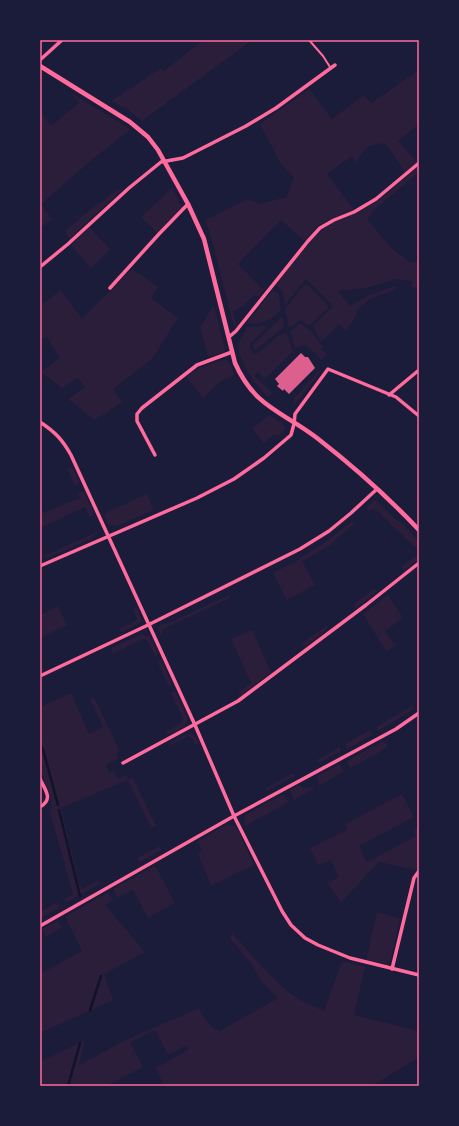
<svg xmlns="http://www.w3.org/2000/svg" width="459" height="1126" font-family="Rubik,sans-serif">
  <rect width="100%" height="100%" fill="#1b1b3a"/>
  <!-- green -->
  <g fill="#2a1e3b">
    <polygon points="203,40 252,40 142,121 127,109 111,101 161,68 164,71"/>
    <path d="M 419,70 L 419,124 L 398,141 L 417,162 L 405,172 L 386,144 C 372,141 361,150 357,163 L 352,156 L 327,174 L 354,210 L 332,218 L 318,226 L 304,241 L 281,220 L 238,264 L 264,290 L 258,297 L 254,295 L 243,306 L 233,311 L 236,324 L 234,327 L 211,237 L 205,220 L 248,199 L 260,204 L 286,197 L 294,178 L 280,162 L 260,124 L 309,89 L 332,119 L 364,95 L 371,103 Z"/>
    <polygon points="71,93 119,122 130,130 94,158 41,204 52,219 40,228 40,112 51,126 79,103"/>
    <path d="M 419,165 L 419,172 L 374,210 L 367,219 L 391,248 L 410,262 L 415,262 L 419,260 L 419,285 L 413,289 L 411,281 L 396,279 L 366,288 L 338,291 L 350,306 L 369,295 L 395,286 L 397,287 L 390,292 L 371,298 L 355,312 L 357,314 L 346,331 L 339,324 L 321,342 L 313,326 L 333,306 L 306,279 L 285,305 L 283,292 L 276,285 C 290,267 303,246 321,231 C 337,218 358,214 375,203 C 390,192 404,178 419,165 Z"/>
    <polygon points="172,188 182,207 157,233 141,217"/>
    <polygon points="118,189 122,190 69,239 65,231 89,211"/>
    <polygon points="89,227 110,249 91,268 71,245"/>
    <polygon points="132,269 158,287 151,298 178,318 152,359 113,389 122,402 95,420 68,399 85,387 78,378 62,388 41,372 60,358 47,337 40,340 40,306 61,290 82,319"/>
    <polygon points="306,285 309,286 327,304 328,308 311,324 307,325 303,321 299,321 289,328 285,309 303,286"/>
    <path d="M 273,289 L 279,295 L 281,310 C 272,320 261,326 247,323 Z"/>
    <polygon points="214,305 225,349 222,353 208,357 200,327"/>
    <path d="M 282,317 L 284,323 L 283,328 C 274,334 265,343 256,350 L 254,349 L 253,345 L 255,342 Z"/>
    <polygon points="300,323 312,332 323,347 321,349 327,354 322,360 307,346 303,345 295,349 290,332"/>
    <path d="M 264,326 L 266,327 L 267,328 L 251,343 L 250,347 L 253,354 C 266,352 273,334 287,333 L 293,351 L 265,379 L 258,372 L 255,376 L 272,393 L 268,397 C 254,384 240,364 238,344 L 247,327 Z"/>
    <path d="M 225,359 C 231,361 232,369 234,375 L 220,382 L 203,398 L 186,377 L 199,368 Z"/>
    <polygon points="322,370 294,406 294,398 318,372"/>
    <polygon points="269,415 281,422 285,428 284,431 279,435 274,435 264,443 252,429"/>
    <polygon points="72,467 80,482 75,486 67,468"/>
    <polygon points="84,491 94,514 90,517 85,507 40,528 40,514 80,498 78,493"/>
    <polygon points="147,494 154,510 117,526 108,524 104,516 107,512"/>
    <polygon points="375,500 395,519 402,523 419,541 419,559 404,570 401,567 417,555 418,550 375,509 367,511 367,507"/>
    <polygon points="352,521 354,524 329,546 302,561 315,585 287,600 273,573 300,559 300,558 324,543"/>
    <polygon points="99,531 91,539 46,558 44,556"/>
    <polygon points="375,588 377,592 356,608 353,605"/>
    <polygon points="229,595 230,598 165,628 161,635 158,629 160,625 169,623"/>
    <polygon points="388,595 403,618 385,631 395,646 386,651 363,614"/>
    <polygon points="58,606 67,625 40,638 40,615"/>
    <polygon points="137,608 141,618 141,622 122,632 119,629 134,622 137,618 133,609"/>
    <polygon points="327,625 327,629 305,647 301,644"/>
    <polygon points="252,630 271,672 241,696 238,693 251,683 231,639"/>
    <polygon points="141,634 147,636 149,635 158,654 155,656 148,641 143,639 112,654 112,648"/>
    <polygon points="161,659 172,685 169,687 157,661"/>
    <path d="M 175,691 L 188,719 C 186,727 176,734 167,734 L 166,732 L 181,723 L 183,718 L 171,693 Z"/>
    <polygon points="71,693 89,734 103,727 90,699 94,697 120,752 116,754 118,759 106,765 109,773 114,771 118,779 126,775 128,779 133,778 156,826 151,828 128,780 61,808 79,883 82,889 98,880 101,883 66,903 64,899 73,894 49,809 52,808 49,793 40,771 40,707"/>
    <polygon points="412,706 414,709 378,731 376,727"/>
    <polygon points="370,730 372,735 347,749 345,744"/>
    <polygon points="191,733 194,735 199,743 195,745 193,739 188,736 170,746 169,743 187,734"/>
    <polygon points="383,741 388,746 375,755 350,768 347,762 348,760"/>
    <polygon points="340,747 341,751 319,763 317,760"/>
    <polygon points="339,764 344,771 319,786 317,776"/>
    <polygon points="294,773 295,776 267,791 266,788"/>
    <polygon points="299,785 304,788 312,787 313,789 294,800 290,790"/>
    <polygon points="283,794 289,802 245,826 244,821 245,815"/>
    <polygon points="402,794 414,817 359,846 367,862 416,836 414,830 419,827 419,867 416,870 379,862 341,902 327,883 339,877 331,860 318,865 310,848 347,830 345,824"/>
    <polygon points="227,824 234,826 238,830 254,865 211,886 198,854 202,851 198,841"/>
    <polygon points="160,846 162,850 140,862 137,858"/>
    <polygon points="154,866 157,869 175,903 148,918 133,890 117,898 114,891 114,888"/>
    <polygon points="107,893 109,893 113,900 105,905 145,952 104,974 113,1000 40,1033 40,974 82,951 66,918 68,915"/>
    <polygon points="57,902 60,908 42,917 40,912"/>
    <polygon points="377,912 400,918 391,958 387,964 366,960"/>
    <polygon points="56,922 58,922 62,927 46,937 42,929"/>
    <path d="M 233,931 L 235,936 C 252,955 277,987 299,999 C 307,1004 316,1007 324,1011 L 342,961 L 365,967 L 354,1015 L 419,1031 L 419,1057 L 372,1086 L 164,1086 L 156,1068 L 189,1049 L 185,1046 L 168,1055 L 155,1030 L 130,1042 L 143,1067 L 106,1086 L 40,1086 L 40,1062 L 85,1040 L 79,1065 L 126,1040 L 199,1008 C 204,1017 209,1028 220,1031 L 278,998 L 261,981 L 252,964 L 230,939 Z"/>
  </g>
  <g fill="none" stroke-linecap="round" stroke-linejoin="round">
    <!-- stream -->
    <g stroke="#12122b" stroke-width="2.5">
      <polyline points="40,743 44,753 58,805"/>
      <polyline points="59,810 80,896"/>
      <polyline points="90,1010 101,976"/>
      <polyline points="68,1086 80,1043"/>
    </g>
  </g>
  <!-- building -->
  <polygon fill="#dd5f8e" points="301,353 305,357 308,357 315,368 289,394 284,389 283,391 277,386 279,384 275,379"/>
  <g fill="none" stroke-linecap="round" stroke-linejoin="round">
    <!-- service -->
    <polyline stroke="#ff6b9d" stroke-width="2" points="309,40 323,56 330,67"/>
    <!-- minor -->
    <g stroke="#ff6b9d" stroke-width="3.5">
      <polyline points="40,60 62,40"/>
      <polyline points="40,267 68,244 129,188 161,162 183,158 246,126 276,108 335,65"/>
      <polyline points="110,288 159,234 188,204"/>
      <polyline points="229,337 236,331 308,241 320,228 334,220 354,212 376,199 419,163"/>
      <polyline points="389,395 419,370"/>
      <path d="M 40,422 C 55,432 62,439 71,455 L 195,725 L 234,816 L 282,911 L 291,925 L 305,938 L 318,945 L 350,958 L 419,975"/>
      <polyline points="155,455 137,421 137,414 142,408 197,365 232,352"/>
      <polyline points="40,566 197,498 234,479 264,458 291,435 294,424 295,414 328,369 396,397 419,416"/>
      <polyline points="40,676 148,625 300,549 329,531 351,513 377,489"/>
      <polyline points="123,763 238,701 366,605 419,563"/>
      <path d="M 40,779 C 45,790 54,799 40,807"/>
      <polyline points="40,926 234,816 396,729 419,713"/>
      <polyline points="392,969 414,878 419,871"/>
    </g>
    <!-- tertiary -->
    <path stroke="#ff6b9d" stroke-width="4.5" d="M 40,66 L 130,122 L 148,137 L 158,150 L 188,204 L 204,239 L 235,363 C 255,408 282,411 317,438 C 353,466 388,497 419,530"/>
  </g>
  <!-- border -->
  <rect width="459" height="1126" fill="none" stroke="#1b1b3a" stroke-width="82"/>
  <rect x="41" y="41" width="377" height="1044" fill="none" stroke="#ff6b9d" stroke-width="1.5"/>
</svg>
